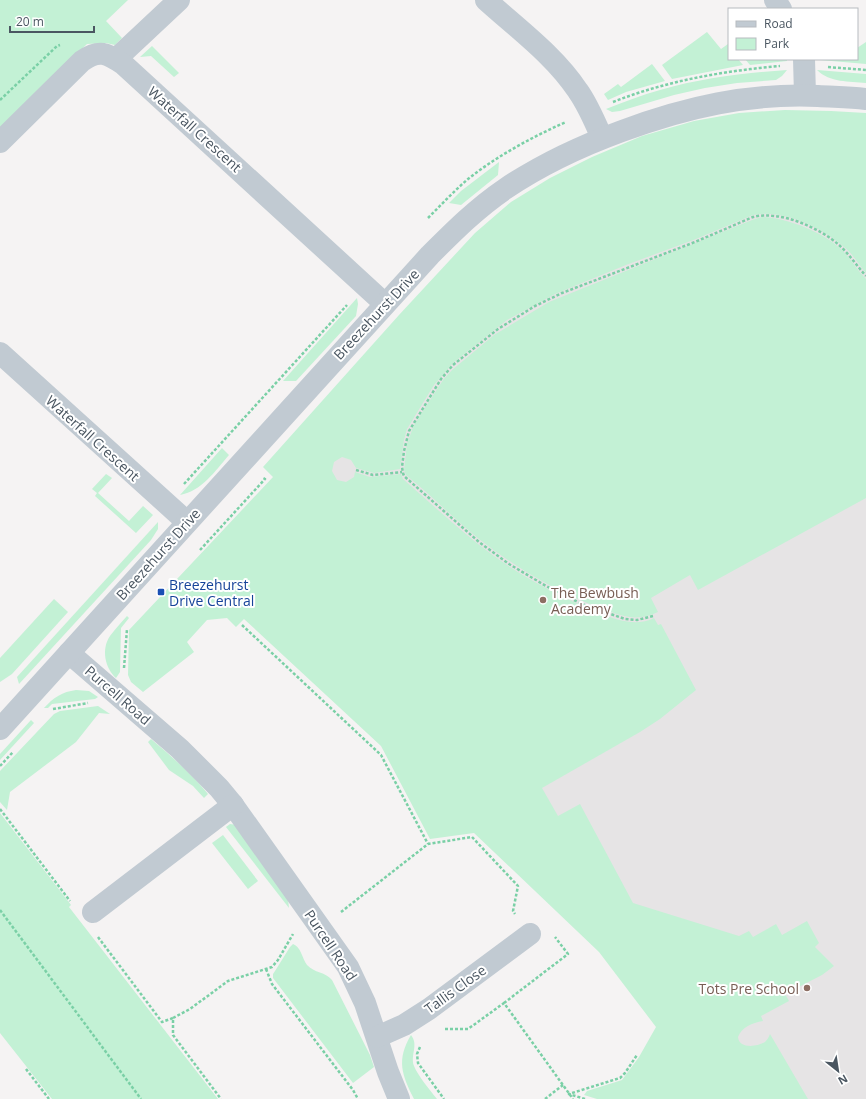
<svg xmlns="http://www.w3.org/2000/svg" width="866" height="1099" font-family="'Open Sans',sans-serif">
  <rect width="100%" height="100%" fill="#f5f3f3"/>
  <!-- education -->
  <polygon fill="#e6e4e5" points="866,162 866,1099 719,1099 677,1033 464,795 197,581 430,317"/>
  <!-- green -->
  <g fill="#c3f1d5">
    <polygon points="0,0 128,0 106,21 122,38 115,45 106,43 87,44 0,130"/>
    <polygon points="707,32 721,49 728,44 729,59 738,59 743,65 672,79 662,65"/>
    <polygon points="866,42 866,64 820,60 820,59 857,59 857,48"/>
    <polygon points="152,46 179,73 174,77 151,56 140,57"/>
    <polygon points="745,59 787,59 787,61 750,65"/>
    <polygon points="652,64 665,81 626,92 608,100 604,94 618,84 621,87"/>
    <path d="M 787,70 L 782,76 L 776,80 L 737,83 L 705,88 L 674,95 L 620,111 L 612,112 L 606,109 C 624,102 642,95 660,90 C 702,78 745,73 787,70 Z"/>
    <path d="M 817,70 L 866,74 L 866,83 C 849,81 830,83 817,70 Z"/>
    <path d="M 785,110 L 831,111 L 866,113 L 866,273 C 858,264 853,254 844,247 C 822,228 783,209 753,215 L 696,239 L 626,265 L 555,294 L 507,320 L 453,363 L 434,385 L 407,429 L 404,440 L 400,469 L 374,473 L 356,468 L 351,460 L 342,457 L 334,462 L 332,471 L 337,480 L 346,482 L 354,477 L 355,472 L 370,477 L 401,474 L 403,479 C 433,505 462,533 494,556 C 523,577 554,593 587,608 C 607,616 632,629 654,618 L 658,625 L 661,624 L 696,690 L 660,719 L 640,732 L 542,788 L 558,816 L 580,804 L 633,903 L 739,936 L 749,931 L 753,937 L 776,924 L 782,935 L 807,921 L 819,943 L 815,947 L 834,966 L 822,975 L 785,994 L 789,1001 L 761,1016 L 763,1021 C 752,1023 742,1027 738,1037 C 739,1049 757,1047 765,1042 C 767,1040 769,1037 770,1034 L 808,1099 L 597,1099 L 584,1095 L 587,1091 L 622,1080 L 639,1057 L 656,1027 L 599,952 L 474,833 L 430,839 L 381,746 L 244,619 L 236,627 L 227,618 L 207,620 L 187,642 L 194,652 L 143,692 L 131,682 L 128,675 L 129,630 L 273,477 L 263,467 L 399,315 L 475,233 L 511,202 L 550,178 L 592,157 L 642,136 L 694,121 L 739,113 Z"/>
    <polygon points="499,162 498,175 461,205 449,203 461,191"/>
    <path d="M 762,217 C 788,218 823,232 842,250 C 851,259 857,270 866,279 L 866,498 L 698,590 L 690,575 L 651,598 L 658,612 C 635,623 620,615 597,607 C 555,591 515,567 479,539 C 454,519 431,495 406,475 L 404,470 L 407,444 L 413,427 L 423,411 L 443,380 L 452,370 L 494,335 L 549,302 L 752,220 Z"/>
    <polygon points="357,298 358,304 356,316 296,381 283,381"/>
    <path d="M 222,448 L 229,455 C 215,471 202,491 180,495 Z"/>
    <polygon points="106,474 112,478 98,493 129,521 143,506 153,515 136,533 95,496 97,493 92,489"/>
    <polygon points="158,522 158,529 151,540 19,684 17,677"/>
    <polygon points="54,599 68,612 12,674 0,682 0,658"/>
    <path d="M 127,616 L 129,618 L 121,628 L 120,672 L 116,678 C 105,668 101,649 110,636 C 115,629 121,623 127,616 Z"/>
    <path d="M 76,690 L 89,691 L 98,697 L 95,699 L 52,704 L 48,708 L 44,708 C 54,697 62,692 76,690 Z"/>
    <polygon points="98,706 110,714 99,713 76,742 10,792 7,810 0,802 0,771 54,714 60,711"/>
    <polygon points="31,720 34,723 0,760 0,754"/>
    <path d="M 151,739 C 171,756 191,773 208,794 L 204,798 L 193,786 L 169,770 L 148,742 Z"/>
    <polygon points="0,813 71,905 69,907 218,1099 52,1099 0,1033"/>
    <polygon points="230,824 237,825 288,899 289,908 226,827"/>
    <polygon points="223,835 258,881 248,889 212,843"/>
    <path d="M 293,944 C 301,947 302,958 307,965 C 314,973 326,972 332,980 L 370,1055 L 374,1067 L 353,1083 L 273,978 L 273,974 L 275,971 L 290,947 Z"/>
    <path d="M 411,1035 C 419,1045 410,1055 414,1066 C 418,1076 430,1090 437,1099 L 414,1099 C 402,1075 396,1060 411,1035 Z"/>
  </g>
  <g fill="none" stroke-linecap="round" stroke-linejoin="round">
    <!-- path -->
    <g stroke="#7ad0a6" stroke-width="2.5" stroke-dasharray="3 2" stroke-linecap="butt">
      <polyline points="828,67 866,70"/>
      <polyline points="0,100 57,46 60,45"/>
      <path d="M 613,102 C 666,81 723,71 780,66"/>
      <path d="M 428,218 C 441,205 454,191 468,179 C 497,156 532,137 566,122"/>
      <polyline points="356,470 373,475 402,472"/>
      <polyline points="184,484 347,305"/>
      <polyline points="200,550 265,479 263,478"/>
      <path d="M 653,616 L 637,620 L 625,619 L 582,604 L 546,586 L 509,564 L 479,542 L 404,476 L 403,473 L 402,467 L 404,451 L 409,431 L 441,379 L 453,365 L 498,329 L 535,306 L 562,293 L 695,242 L 753,217 C 780,210 820,228 839,245 C 849,254 857,266 866,276"/>
      <polyline points="242,625 381,755 428,844"/>
      <polyline points="124,668 127,629"/>
      <polyline points="53,709 88,703"/>
      <polyline points="0,766 13,752"/>
      <polyline points="0,809 70,901"/>
      <polyline points="0,910 141,1099"/>
      <polyline points="341,912 428,844 472,837 518,886 513,911 515,914"/>
      <polyline points="98,937 162,1022 173,1018 173,1035 221,1099"/>
      <polyline points="266,969 272,984 353,1090 358,1099"/>
      <polyline points="504,1003 568,954 555,937"/>
      <polyline points="173,1018 190,1009 228,981 272,967 278,960 293,934"/>
      <polyline points="445,1029 468,1029 504,1003 573,1099"/>
      <polyline points="420,1047 417,1054 418,1063 444,1099"/>
      <polyline points="26,1069 49,1099"/>
      <polyline points="545,1099 563,1085"/>
      <polyline points="585,1099 569,1094 620,1078 625,1073 637,1055"/>
    </g>
    <!-- minor -->
    <g stroke="#c1cad2" stroke-width="22">
      <path d="M 486,0 C 518,29 554,55 578,91 C 588,105 595,122 602,138"/>
      <polyline points="775,0 781,9"/>
      <polyline points="116,59 179,0"/>
      <polyline points="804,59 805,95"/>
      <path d="M 0,142 L 82,61 C 99,49 107,53 123,64 L 385,304"/>
      <polyline points="0,353 187,522"/>
      <polyline points="69,653 180,749 219,788 233,805 348,967 365,1003 388,1072 399,1099"/>
      <path d="M 0,729 L 430,255 C 454,231 477,208 505,189 C 542,164 581,146 622,131 C 687,107 748,93 818,96 C 834,97 850,97 866,99"/>
      <polyline points="93,912 233,805"/>
      <polyline points="377,1037 404,1025 429,1009 530,934"/>
    </g>
  </g>
  <!-- markers -->
  <rect fill="#1a4fb4" stroke="#fff" stroke-width="1.5" x="157" y="588" width="8" height="8" rx="2"/>
  <g fill="#8d6e63" stroke="#fff" stroke-width="1.5">
    <circle cx="543" cy="600" r="4"/>
    <circle cx="807" cy="988" r="4"/>
  </g>
  <g text-anchor="middle" dominant-baseline="central" stroke-width="4" stroke-linejoin="round" paint-order="stroke">
    <!-- street labels -->
    <g font-size="14" fill="#4a5661" stroke="#fff">
      <text transform="translate(195 129) rotate(42)">Waterfall Crescent</text>
      <text transform="translate(376 314) rotate(-47)">Breezehurst Drive</text>
      <text transform="translate(93 438) rotate(42)">Waterfall Crescent</text>
      <text transform="translate(158 554) rotate(-48)">Breezehurst Drive</text>
      <text transform="translate(118 695) rotate(41)">Purcell Road</text>
      <text transform="translate(331 945) rotate(56)">Purcell Road</text>
      <text transform="translate(455 989) rotate(-36)">Tallis Close</text>
    </g>
    <!-- transit labels -->
    <g font-size="14" fill="#164399" stroke="#fff" text-anchor="start">
      <text x="169" y="584">Breezehurst<tspan x="169" dy="16">Drive Central</tspan></text>
    </g>
    <!-- education labels -->
    <g font-size="14" fill="#785e54" stroke="#fff" text-anchor="start">
      <text x="551" y="592">The Bewbush<tspan x="551" dy="16">Academy</tspan></text>
      <text x="799" y="988" text-anchor="end">Tots Pre School</text>
    </g>
  </g>
  <!-- legend -->
  <rect x="728" y="8" width="130" height="52" fill="#ffffff" stroke="#b7bbc0"/>
  <rect x="736" y="21" width="20" height="6" fill="#c1cad2" stroke="#b7bbc0"/>
  <text x="764" y="28" font-size="12" fill="#4a5661">Road</text>
  <rect x="736" y="38" width="20" height="12" fill="#c3f1d5" stroke="#b7bbc0"/>
  <text x="764" y="48" font-size="12" fill="#4a5661">Park</text>
  <!-- north arrow -->
  <g transform="translate(838 1071) rotate(150)" stroke="#ffffff" stroke-width="3" paint-order="stroke">
  <path d="M0-3L7 15L0 10L-7 15Z" fill="#4a5661"/>
  <text y="-6" font-size="11" font-weight="bold" text-anchor="middle" fill="#4a5661">N</text>
  </g>
  <!-- scale -->
  <path d="M10 26v6h84v-6" fill="none" stroke="#4a5661" stroke-width="2"/>
  <text x="16" y="26" font-size="12" fill="#4a5661" stroke="#ffffff" stroke-width="3" paint-order="stroke">20 m</text>
</svg>
